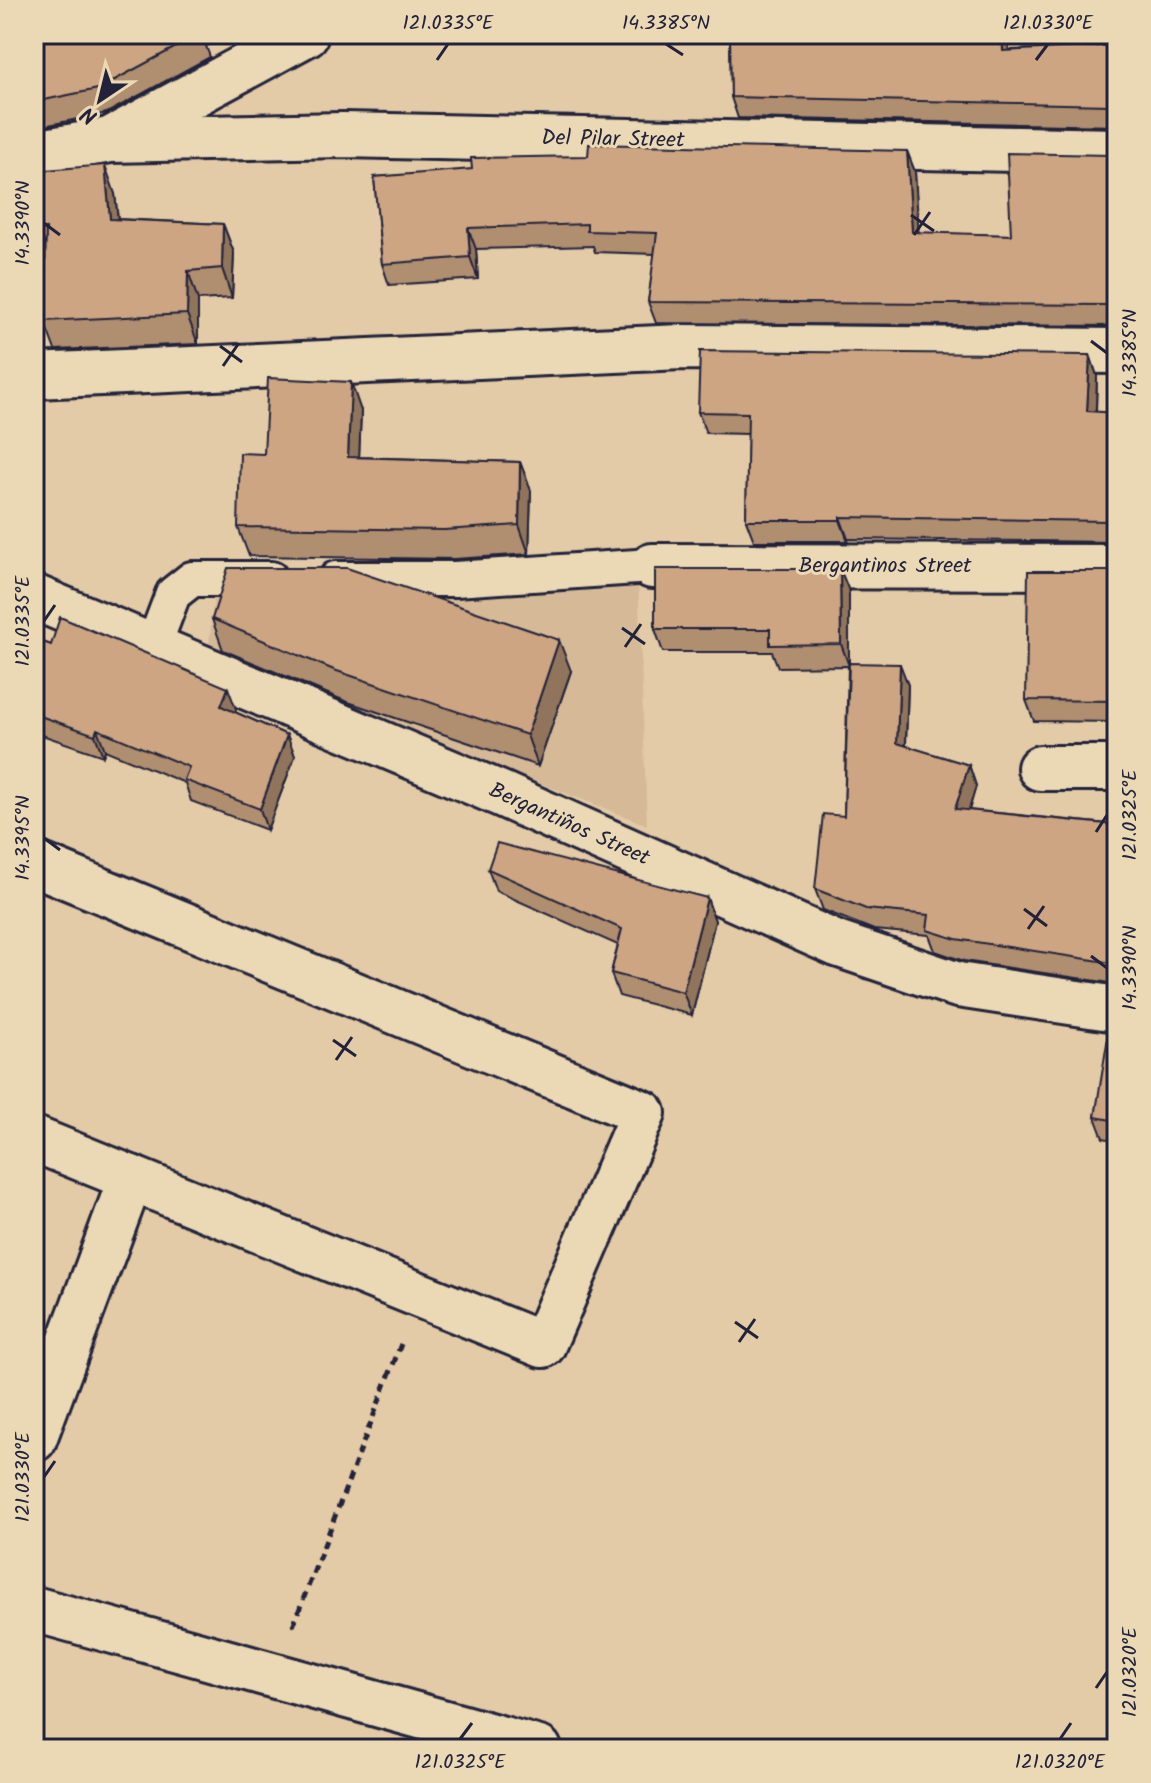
<svg xmlns="http://www.w3.org/2000/svg" width="1151" height="1783" font-family="Kalam,sans-serif">
  <rect width="100%" height="100%" fill="#e4cba7"/>
  <filter id="ink" filterUnits="userSpaceOnUse"><feTurbulence type="fractalNoise" baseFrequency=".0125" numOctaves="2"/><feDisplacementMap in="SourceGraphic" scale="16" xChannelSelector="R" yChannelSelector="G"/><feConvolveMatrix kernelMatrix="1 2 1 2 8 2 1 2 1" color-interpolation-filters="sRGB"/></filter>
  <g filter="url(#ink)">
    <!-- built -->
    <polygon fill="#d6ba98" points="638,575 647,825 208,654 214,596"/>
    <g fill="none" stroke-linecap="round" stroke-linejoin="round">
      <defs>
        <g id="service">
          <polyline points="336,579 455,579 652,566"/>
          <polyline points="153,647 173,594 192,579 271,579"/>
        </g>
        <g id="minor">
          <polyline points="115,137 306,34"/>
          <polyline points="34,153 110,140 343,135 1117,151"/>
          <polyline points="34,376 682,347 1117,351"/>
          <polyline points="652,566 1117,567"/>
          <polyline points="34,597 501,794 837,944 958,985 1117,1009"/>
          <polyline points="1040,768 1117,768"/>
          <polyline points="34,863 643,1113 543,1345 34,1139"/>
          <polyline points="34,1439 131,1178"/>
          <polyline points="34,1609 539,1749"/>
        </g>
      </defs>
      <!-- service casing -->
      <use href="#service" stroke="#22223b" stroke-width="40"/>
      <!-- minor casing -->
      <use href="#minor" stroke="#22223b" stroke-width="50"/>
      <!-- path -->
      <polyline stroke="#22223b" stroke-width="5" stroke-dasharray="8 6" stroke-linecap="butt" points="293,1626 401,1344"/>
      <!-- service -->
      <use href="#service" stroke="#ebd9b6" stroke-width="34"/>
      <!-- minor -->
      <use href="#minor" stroke="#ebd9b6" stroke-width="44"/>
    </g>
    <!-- wall -->
    <g fill="#b08e70" stroke="#22223b" stroke-width="2">
      <polygon points="34,34 235,34 206,46 210,57 107,113 34,128"/>
      <polygon points="730,34 1007,34 1009,50 1117,45 1117,126 738,118 731,97"/>
      <polygon points="907,151 915,172 918,233 1011,235 1110,155 1117,152 1117,326 656,323 648,302 655,254 595,252 593,246 476,249 478,279 389,285 382,264 374,177"/>
      <polygon points="115,194 118,219 223,224 234,253 232,298 198,300 198,344 55,350 44,321 46,248 39,230"/>
      <polygon points="1090,355 1097,376 1096,412 1117,413 1117,542 848,539 848,541 754,541 746,520 748,434 706,433 698,412"/>
      <polygon points="361,411 359,457 520,462 531,491 529,554 454,559 249,556 238,527"/>
      <polygon points="1117,569 1117,722 1034,721 1026,700 1110,571"/>
      <polygon points="849,591 849,663 908,685 906,746 969,765 976,786 969,810 1117,825 1117,984 964,961 935,951 929,935 874,930 823,910 815,889 844,816 848,666 778,667 772,652 663,652 655,629"/>
      <polygon points="212,619 571,671 538,766 345,701 223,650"/>
      <polygon points="34,639 236,709 235,712 287,735 295,756 267,830 191,801 185,783 105,750 103,756 36,733 34,728"/>
      <polygon points="488,869 707,898 715,921 692,1015 619,996 611,973 618,945 496,891"/>
      <polygon points="1117,1010 1117,1141 1103,1138 1095,1117"/>
    </g>
    <!-- shaded-wall -->
    <g fill="#90745b" stroke="#22223b" stroke-width="2">
      <polygon points="1002,34 1007,34 1011,72 1003,51"/>
      <polygon points="907,151 915,172 920,254 912,232"/>
      <polygon points="105,165 115,194 121,248 110,219"/>
      <polygon points="223,224 234,253 232,298 222,268"/>
      <polygon points="468,228 476,249 478,279 470,257"/>
      <polygon points="188,271 198,300 198,344 187,314"/>
      <polygon points="1090,355 1097,376 1095,432 1087,411"/>
      <polygon points="351,382 361,411 358,486 348,457"/>
      <polygon points="520,462 531,491 529,554 519,525"/>
      <polygon points="840,517 848,539 848,541 840,520"/>
      <polygon points="840,569 849,591 849,666 841,644"/>
      <polygon points="559,640 571,671 538,766 527,735"/>
      <polygon points="900,664 908,685 905,764 897,743"/>
      <polygon points="228,688 236,709 229,727 221,706"/>
      <polygon points="97,729 105,750 103,756 95,735"/>
      <polygon points="287,735 295,756 267,830 260,809"/>
      <polygon points="969,765 976,786 963,830 955,809"/>
      <polygon points="707,898 715,921 692,1015 683,992"/>
    </g>
    <!-- building -->
    <g fill="#cda582" stroke="#22223b" stroke-width="2">
      <polygon points="34,34 200,34 98,89 34,102"/>
      <polygon points="730,34 1002,34 1003,51 1117,45 1117,107 1110,105 731,97"/>
      <polygon points="589,144 907,151 912,232 1011,235 1007,153 1110,155 1117,152 1117,308 1109,305 648,302 657,233 587,231 587,224 468,228 470,257 382,264 374,177 472,169 471,158 588,156"/>
      <polygon points="105,165 110,219 223,224 222,268 188,271 187,314 44,321 46,229 39,230 34,171"/>
      <polygon points="700,351 1090,355 1087,411 1117,413 1117,523 1109,521 840,517 840,520 746,520 748,413 698,412"/>
      <polygon points="268,378 351,382 348,457 520,462 519,525 444,530 238,527 240,453 264,454"/>
      <polygon points="228,568 347,568 559,640 527,735 334,670 212,619"/>
      <polygon points="655,569 840,569 841,644 770,645 770,629 655,629"/>
      <polygon points="1117,569 1117,701 1026,700 1028,571 1110,571"/>
      <polygon points="60,617 228,688 221,706 287,735 260,809 184,780 189,767 97,729 95,735 34,714 34,639 51,645"/>
      <polygon points="849,663 900,664 897,743 969,765 955,809 1117,825 1117,965 1113,963 956,939 927,930 929,915 866,909 815,889 823,814 844,816"/>
      <polygon points="497,843 707,898 683,992 611,973 622,929 488,869"/>
      <polygon points="1117,1010 1117,1121 1095,1117 1112,1012"/>
    </g>
  </g>
  <!-- ticks -->
  <path fill="none" stroke="#22223b" stroke-width="3" d="M 666,44 L 683,55M 437,60 L 448,44M 1036,60 L 1048,44M 911,215 L 934,231M 44,223 L 60,235M 914,235 L 930,212M 1091,341 L 1107,353M 220,346 L 242,362M 223,366 L 239,343M 44,621 L 55,605M 622,628 L 645,644M 625,647 L 641,624M 1096,832 L 1107,815M 44,838 L 60,850M 1024,909 L 1047,926M 1028,929 L 1044,906M 1091,956 L 1107,968M 333,1040 L 356,1056M 336,1060 L 352,1037M 735,1322 L 758,1338M 739,1342 L 755,1319M 44,1477 L 55,1461M 1096,1688 L 1107,1672M 460,1739 L 472,1723M 1060,1739 L 1071,1723"/>
  <g text-anchor="middle" dominant-baseline="central" stroke-width="6" stroke-linejoin="round" paint-order="stroke">
    <!-- street labels -->
    <g font-size="22" fill="#22223b" stroke="#ebd9b6">
      <text transform="translate(613 140) rotate(1)">Del Pilar Street</text>
      <text x="885" y="566">Bergantinos Street</text>
      <text transform="translate(569 825) rotate(24)">Bergantiños Street</text>
    </g>
  </g>
  <!-- margin -->
  <rect width="1151" height="1783" fill="none" stroke="#ebd9b6" stroke-width="88"/>
  <!-- north arrow -->
  <g transform="translate(100 100) rotate(215)" stroke="#ebd9b6" stroke-width="6" paint-order="stroke">
  <path d="M0-6L14 30L0 20L-14 30Z" fill="#22223b"/>
  <text y="-12" font-size="22" font-weight="bold" text-anchor="middle" fill="#22223b">N</text>
  </g>
  <rect x="44" y="44" width="1063" height="1695" fill="none" stroke="#22223b" stroke-width="3"/>
  <g font-size="20" text-anchor="middle" fill="#22223b">
    <text x="448" y="29">121.0335°E</text>
    <text x="666" y="29">14.3385°N</text>
    <text x="1048" y="29">121.0330°E</text>
    <text transform="translate(22 223) rotate(-90)" y="7">14.3390°N</text>
    <text transform="translate(1129 353) rotate(-90)" y="7">14.3385°N</text>
    <text transform="translate(22 621) rotate(-90)" y="7">121.0335°E</text>
    <text transform="translate(1129 815) rotate(-90)" y="7">121.0325°E</text>
    <text transform="translate(22 838) rotate(-90)" y="7">14.3395°N</text>
    <text transform="translate(1129 968) rotate(-90)" y="7">14.3390°N</text>
    <text transform="translate(22 1477) rotate(-90)" y="7">121.0330°E</text>
    <text transform="translate(1129 1672) rotate(-90)" y="7">121.0320°E</text>
    <text x="460" y="1768">121.0325°E</text>
    <text x="1060" y="1768">121.0320°E</text>
  </g>
</svg>
